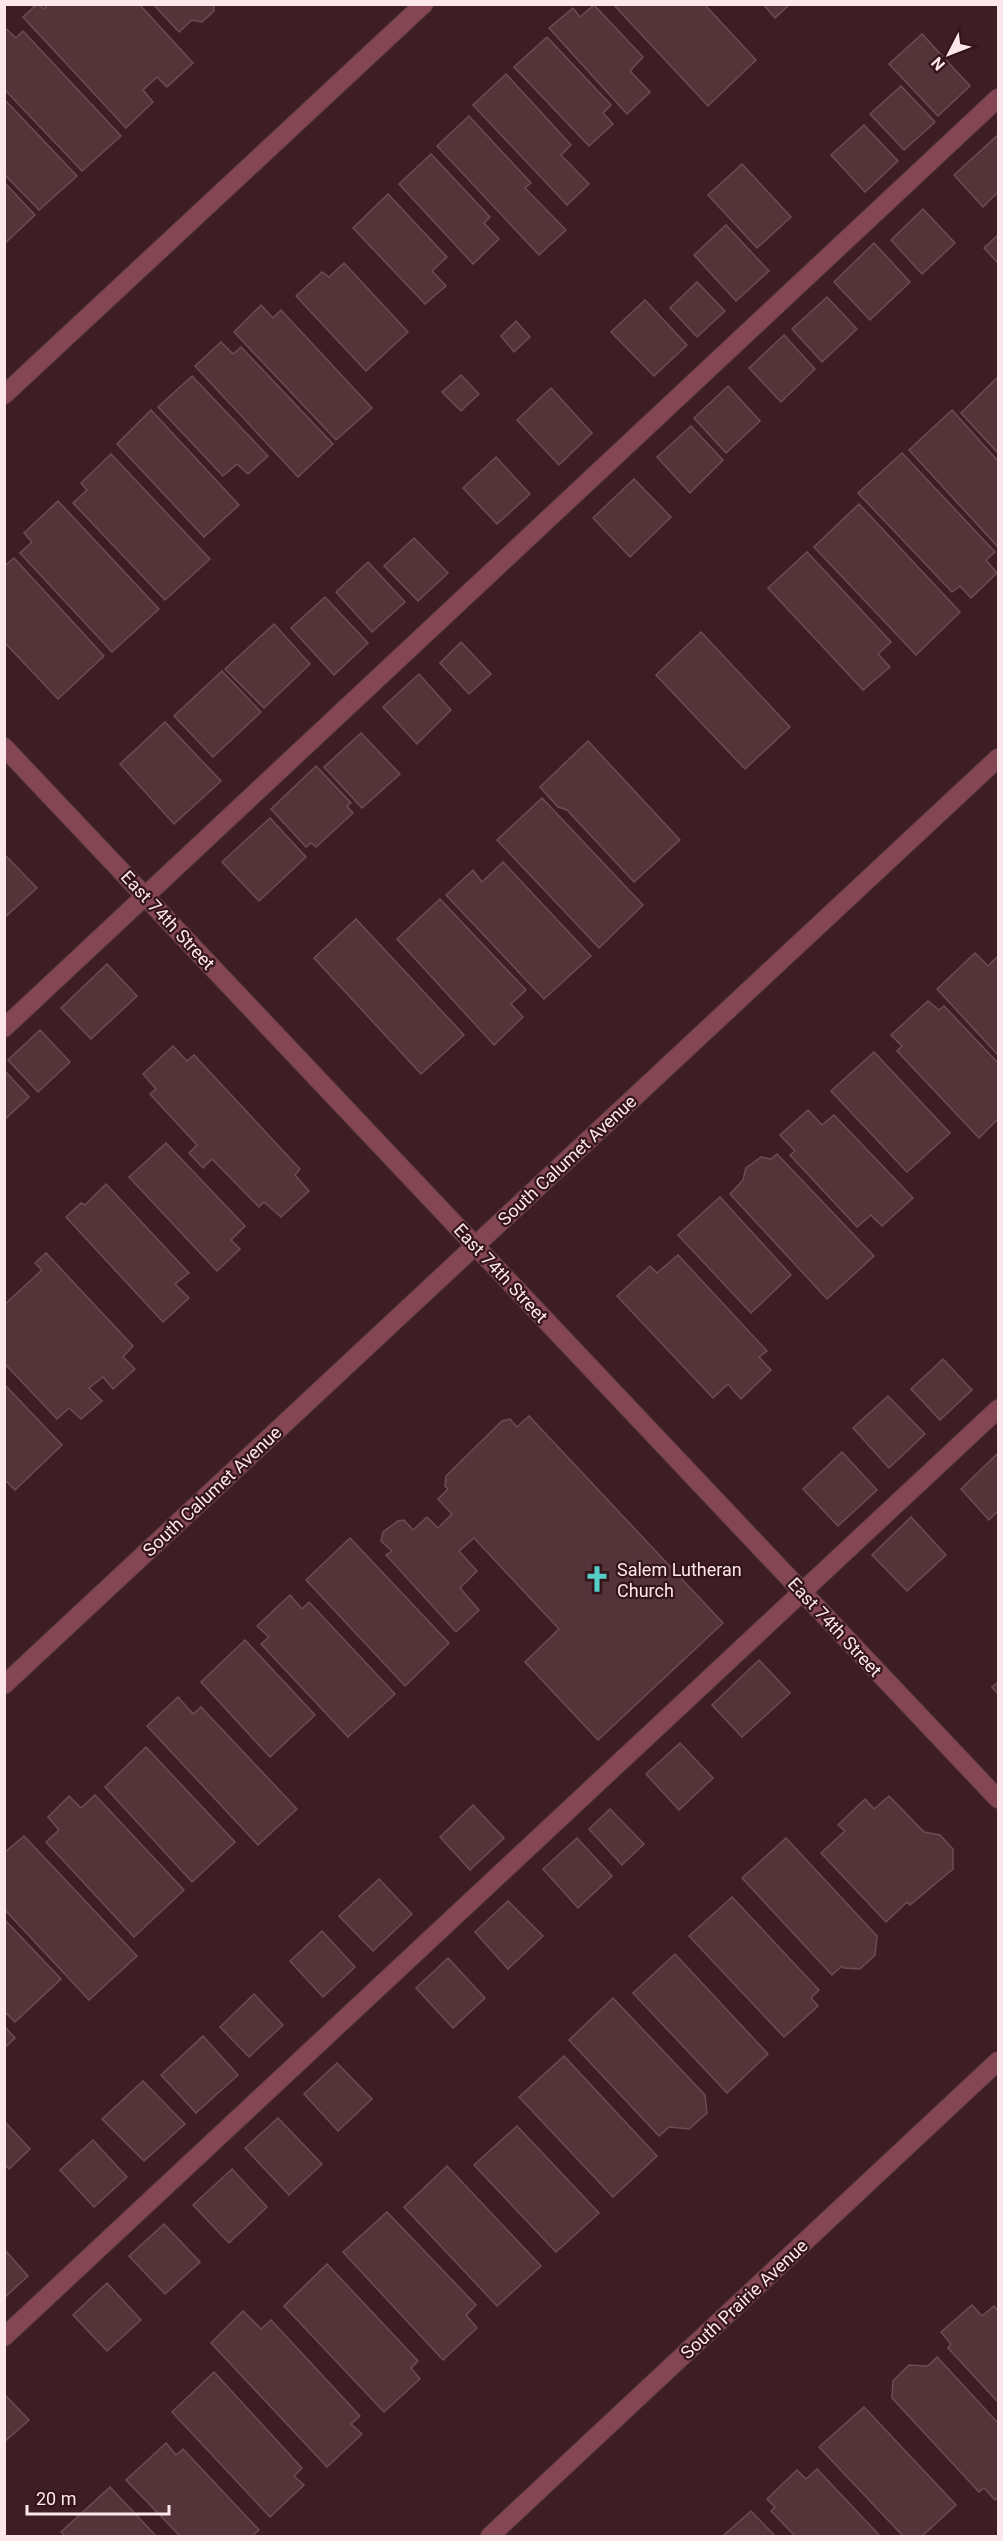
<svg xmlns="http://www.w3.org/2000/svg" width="1003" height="2541" font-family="Roboto,sans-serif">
  <rect width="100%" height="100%" fill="#3e1e24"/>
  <!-- building -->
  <g fill="#543339" stroke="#6f4c51" stroke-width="1.5">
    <polygon points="37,4 44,9 48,4 139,4 193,63 167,87 157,77 143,90 153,102 126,128 23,17"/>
    <polygon points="153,4 214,4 214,11 202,22 192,20 179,32"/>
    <polygon points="613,4 704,4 756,60 708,106"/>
    <polygon points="763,4 790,4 775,18"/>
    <polygon points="594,5 643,57 630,71 650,92 627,114 549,28 573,8 580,17"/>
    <polygon points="4,27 16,38 23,31 121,136 82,171 4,89"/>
    <polygon points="922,34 970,86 938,116 889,64"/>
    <polygon points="547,37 611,105 603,113 613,124 589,146 514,67"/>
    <polygon points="506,74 571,145 561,155 589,184 567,205 473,105"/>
    <polygon points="901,86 935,122 904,150 870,114"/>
    <polygon points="4,99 77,176 39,210 4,174"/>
    <polygon points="469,116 531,183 525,188 566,230 539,255 437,146"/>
    <polygon points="864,125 898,161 865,192 831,155"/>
    <polygon points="998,135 998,192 983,207 954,175"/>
    <polygon points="431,154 490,217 484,223 499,239 473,264 399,184"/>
    <polygon points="742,164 791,217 757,248 708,195"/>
    <polygon points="4,182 35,215 4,244"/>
    <polygon points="388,194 447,257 432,271 446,286 425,304 353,228"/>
    <polygon points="923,209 955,243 922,274 891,240"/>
    <polygon points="726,225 769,271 736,301 694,255"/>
    <polygon points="998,235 998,263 984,248"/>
    <polygon points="874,243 910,282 870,320 834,282"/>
    <polygon points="344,263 408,332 366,371 296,296 322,272 329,277"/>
    <polygon points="697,282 725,311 697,337 670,308"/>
    <polygon points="827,297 857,329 822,362 792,329"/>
    <polygon points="645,300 687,345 654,376 611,332"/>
    <polygon points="261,305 273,318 281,310 372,408 336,440 234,332"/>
    <polygon points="516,321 530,337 514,352 501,336"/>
    <polygon points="784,335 815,369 781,402 749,368"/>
    <polygon points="221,342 233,354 241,347 333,444 298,477 195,366"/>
    <polygon points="461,375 479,394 461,411 442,392"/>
    <polygon points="192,376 268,456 248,474 237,464 223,476 158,407"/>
    <polygon points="998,377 998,453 961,413"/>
    <polygon points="728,386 760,421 726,453 694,418"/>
    <polygon points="551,388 592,433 559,465 517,420"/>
    <polygon points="151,410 239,505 204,537 117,444"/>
    <polygon points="952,410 998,461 998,547 909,450"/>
    <polygon points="691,426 723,460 690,493 657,457"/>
    <polygon points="902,453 995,552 986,560 997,573 971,598 960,586 952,592 858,493"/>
    <polygon points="111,454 210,559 165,600 73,503 87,490 81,483"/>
    <polygon points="496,457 530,494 497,524 463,488"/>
    <polygon points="634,479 671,517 630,557 593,518"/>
    <polygon points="58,501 159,609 112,652 20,553 32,542 24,533"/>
    <polygon points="859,504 960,612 916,655 814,547"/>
    <polygon points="414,538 448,573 418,601 384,566"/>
    <polygon points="807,552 891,642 878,654 890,667 863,690 768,588"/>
    <polygon points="14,558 104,656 58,699 4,642 4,566"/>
    <polygon points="368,562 405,602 372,632 336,592"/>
    <polygon points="325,597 368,643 334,675 291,628"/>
    <polygon points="274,624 310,664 264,708 225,669"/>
    <polygon points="701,632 790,727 745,769 656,675"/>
    <polygon points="461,642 491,674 469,694 440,663"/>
    <polygon points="222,671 261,712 213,757 174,716"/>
    <polygon points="419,674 451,710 417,744 383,707"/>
    <polygon points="165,722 221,781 174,824 120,764"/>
    <polygon points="361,733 400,774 362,808 324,767"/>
    <polygon points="588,741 680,840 634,882 567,810 558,807 540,787"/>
    <polygon points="316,766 351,803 347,806 353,813 316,847 311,843 306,847 271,809"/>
    <polygon points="542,798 643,905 599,948 497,840"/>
    <polygon points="270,818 306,857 259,901 222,862"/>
    <polygon points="4,854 37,888 4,918"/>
    <polygon points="503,862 591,956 544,999 446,895 473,870 482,882"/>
    <polygon points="440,899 526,990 511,1004 523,1017 494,1045 397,939"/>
    <polygon points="356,919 464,1035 421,1074 314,958"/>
    <polygon points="975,953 988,966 998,956 998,1055 937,989"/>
    <polygon points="107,964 137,996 91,1039 61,1008"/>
    <polygon points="928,1001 939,1010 944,1006 998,1063 998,1119 979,1138 897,1051 902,1046 891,1035"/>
    <polygon points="40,1030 70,1062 38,1092 8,1060"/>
    <polygon points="173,1046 187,1061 194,1055 300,1169 295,1175 309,1191 281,1217 264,1202 259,1207 212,1159 203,1168 189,1153 197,1145 150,1094 156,1089 143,1074"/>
    <polygon points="874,1052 950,1133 907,1172 831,1091"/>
    <polygon points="4,1070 29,1097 4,1120"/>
    <polygon points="808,1110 822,1125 834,1115 913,1198 882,1226 871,1215 857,1227 790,1155 795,1151 780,1135"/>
    <polygon points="166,1143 245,1226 231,1240 240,1249 217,1271 129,1177"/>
    <polygon points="777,1154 874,1256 827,1299 730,1194 743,1180 746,1168 761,1157 771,1159"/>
    <polygon points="106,1184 189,1273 175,1284 189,1298 163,1322 66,1217 81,1203 85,1205"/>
    <polygon points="720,1197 791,1275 751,1313 678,1235"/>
    <polygon points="46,1253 133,1346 123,1357 135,1369 113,1389 103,1377 89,1388 102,1401 81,1419 69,1408 57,1419 4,1363 4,1305 42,1270 35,1263"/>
    <polygon points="678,1255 767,1351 759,1357 771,1370 741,1399 728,1384 713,1398 617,1296 650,1266 657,1273"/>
    <polygon points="943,1359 972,1390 940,1420 911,1389"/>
    <polygon points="4,1384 62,1445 15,1490 4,1479"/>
    <polygon points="888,1396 925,1434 889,1468 853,1428"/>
    <polygon points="529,1416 723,1623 598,1740 525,1662 559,1629 474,1538 459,1551 477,1571 460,1588 479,1610 456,1632 386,1555 392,1551 381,1541 383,1532 398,1521 404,1520 413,1530 427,1517 438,1528 452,1514 438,1499 448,1489 445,1486 446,1476 502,1421 510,1419 517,1427"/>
    <polygon points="842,1452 877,1490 838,1526 803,1489"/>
    <polygon points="998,1453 998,1511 989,1520 961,1489"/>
    <polygon points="911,1517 946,1555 907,1591 872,1555"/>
    <polygon points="350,1538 449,1643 405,1686 306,1580"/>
    <polygon points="290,1595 302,1609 309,1602 395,1694 348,1737 261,1644 269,1637 257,1626"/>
    <polygon points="245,1640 315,1715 270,1757 201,1682"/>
    <polygon points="759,1660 790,1693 742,1737 712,1705"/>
    <polygon points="998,1682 998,1694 992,1687"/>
    <polygon points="178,1697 193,1714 201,1707 297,1809 258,1845 147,1726"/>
    <polygon points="680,1743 713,1778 679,1810 646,1774"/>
    <polygon points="146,1747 235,1842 192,1882 105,1787"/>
    <polygon points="95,1795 184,1890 134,1937 46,1842 59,1830 48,1817 69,1796 81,1808"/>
    <polygon points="889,1796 924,1832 940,1835 953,1849 953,1869 910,1905 907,1902 886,1922 821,1853 845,1831 838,1825 865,1799 874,1809"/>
    <polygon points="473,1805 504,1838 470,1870 440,1837"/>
    <polygon points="610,1809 644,1844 622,1865 589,1829"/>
    <polygon points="24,1836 137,1956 89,2000 4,1909 4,1853"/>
    <polygon points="577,1838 612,1876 578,1908 543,1869"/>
    <polygon points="786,1838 877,1936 875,1955 860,1969 844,1968 842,1966 832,1975 742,1878"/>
    <polygon points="379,1879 412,1914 373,1951 339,1916"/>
    <polygon points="732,1897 819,1990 811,1998 818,2006 784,2037 689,1936"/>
    <polygon points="508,1901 543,1936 508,1969 475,1932"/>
    <polygon points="4,1919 61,1979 15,2022 4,2011"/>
    <polygon points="322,1931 355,1967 323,1997 290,1961"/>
    <polygon points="675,1954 768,2054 727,2093 633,1993"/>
    <polygon points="448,1958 485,1998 453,2028 416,1988"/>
    <polygon points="254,1994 283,2025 249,2057 220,2027"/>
    <polygon points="613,1998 705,2095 707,2113 689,2129 669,2127 659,2136 569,2040"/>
    <polygon points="4,2026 15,2038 4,2048"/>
    <polygon points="203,2036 238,2075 196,2113 161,2075"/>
    <polygon points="564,2056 657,2156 613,2197 519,2097"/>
    <polygon points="337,2063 372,2099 338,2131 304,2094"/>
    <polygon points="143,2081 185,2124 144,2161 102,2119"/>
    <polygon points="278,2118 322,2164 289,2195 245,2148"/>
    <polygon points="4,2121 30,2149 9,2169 4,2164"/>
    <polygon points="517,2126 599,2213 556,2252 474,2165"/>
    <polygon points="93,2140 127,2177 94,2207 60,2170"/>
    <polygon points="447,2166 541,2266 497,2306 404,2207"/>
    <polygon points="232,2169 267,2207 229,2243 193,2205"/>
    <polygon points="387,2212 476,2305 466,2315 477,2328 443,2360 343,2252"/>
    <polygon points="164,2224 200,2262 165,2294 129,2256"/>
    <polygon points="4,2249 28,2276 4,2298"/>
    <polygon points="327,2264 418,2361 411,2368 420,2379 384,2412 284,2306"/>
    <polygon points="107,2283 141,2320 107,2351 73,2315"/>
    <polygon points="972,2305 982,2316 994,2306 998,2311 998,2402 948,2348 951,2344 941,2332"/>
    <polygon points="243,2311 261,2329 271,2320 360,2416 351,2424 362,2434 327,2467 211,2343"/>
    <polygon points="937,2357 998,2423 998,2497 995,2500 984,2488 979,2492 892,2398 893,2381 909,2365 928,2366"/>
    <polygon points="214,2372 302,2468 294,2476 304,2485 270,2517 172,2412"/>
    <polygon points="4,2394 29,2420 4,2442"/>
    <polygon points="864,2407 956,2505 922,2536 903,2536 819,2447"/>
    <polygon points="166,2443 176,2455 183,2449 259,2530 252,2536 180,2536 126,2480"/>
    <polygon points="817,2469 880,2536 795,2536 771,2511 775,2507 767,2499 797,2470 806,2479"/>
    <polygon points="110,2487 156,2536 65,2536 61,2532"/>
    <polygon points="751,2511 775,2536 723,2536"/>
  </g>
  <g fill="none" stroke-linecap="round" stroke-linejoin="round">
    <defs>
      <g id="service">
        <polyline points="4,1028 998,98"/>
        <polyline points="4,2337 998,1409"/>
      </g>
      <g id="minor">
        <polyline points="4,747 998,1799"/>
        <polyline points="4,1685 998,758"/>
        <polyline points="490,2536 998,2061"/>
      </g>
      <polyline id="tertiary" points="4,395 424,4"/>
    </defs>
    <!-- service casing -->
    <use href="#service" stroke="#593a40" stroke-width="20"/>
    <!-- minor casing -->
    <use href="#minor" stroke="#593a40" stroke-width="20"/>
    <!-- tertiary casing -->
    <use href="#tertiary" stroke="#593a40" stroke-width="20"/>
    <!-- service -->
    <use href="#service" stroke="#844652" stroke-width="18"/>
    <!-- minor -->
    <use href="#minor" stroke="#844652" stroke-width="18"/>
    <!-- tertiary -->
    <use href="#tertiary" stroke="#844652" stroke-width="18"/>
  </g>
  <!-- icons -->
  <defs>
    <symbol id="church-bare" viewBox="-9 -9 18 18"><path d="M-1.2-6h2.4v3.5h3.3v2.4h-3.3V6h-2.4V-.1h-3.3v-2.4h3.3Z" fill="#55cec5" stroke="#33151b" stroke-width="2.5" paint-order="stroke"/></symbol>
  </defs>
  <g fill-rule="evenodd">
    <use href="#church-bare" x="578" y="1560" width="38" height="38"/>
  </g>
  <g text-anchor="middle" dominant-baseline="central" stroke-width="4.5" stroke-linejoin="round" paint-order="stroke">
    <!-- street labels -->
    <g font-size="18" fill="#fee7ea" stroke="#33151b">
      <text transform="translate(168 920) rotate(47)">East 74th Street</text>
      <text transform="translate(567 1160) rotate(-43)">South Calumet Avenue</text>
      <text transform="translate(501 1273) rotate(47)">East 74th Street</text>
      <text transform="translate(212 1491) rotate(-43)">South Calumet Avenue</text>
      <text transform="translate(835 1627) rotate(47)">East 74th Street</text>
      <text transform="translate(744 2299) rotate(-43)">South Prairie Avenue</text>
    </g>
    <!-- poi labels -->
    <g font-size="18" fill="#fee7ea" stroke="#33151b" text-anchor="start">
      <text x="617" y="1569">Salem Lutheran<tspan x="617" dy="21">Church</tspan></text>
    </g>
  </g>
  <!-- border -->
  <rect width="1003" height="2541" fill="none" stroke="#fee7ea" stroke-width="12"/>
  <!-- north arrow -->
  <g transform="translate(949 54) rotate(228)" stroke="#33151b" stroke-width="4.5" paint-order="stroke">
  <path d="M0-4.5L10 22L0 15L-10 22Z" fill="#fee7ea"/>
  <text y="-9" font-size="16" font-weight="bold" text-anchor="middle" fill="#fee7ea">N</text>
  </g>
  <!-- scale -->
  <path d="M27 2505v9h142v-9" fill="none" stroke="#fee7ea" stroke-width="3"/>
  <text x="36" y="2505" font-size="18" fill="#fee7ea" stroke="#33151b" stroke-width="4.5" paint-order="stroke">20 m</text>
</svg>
